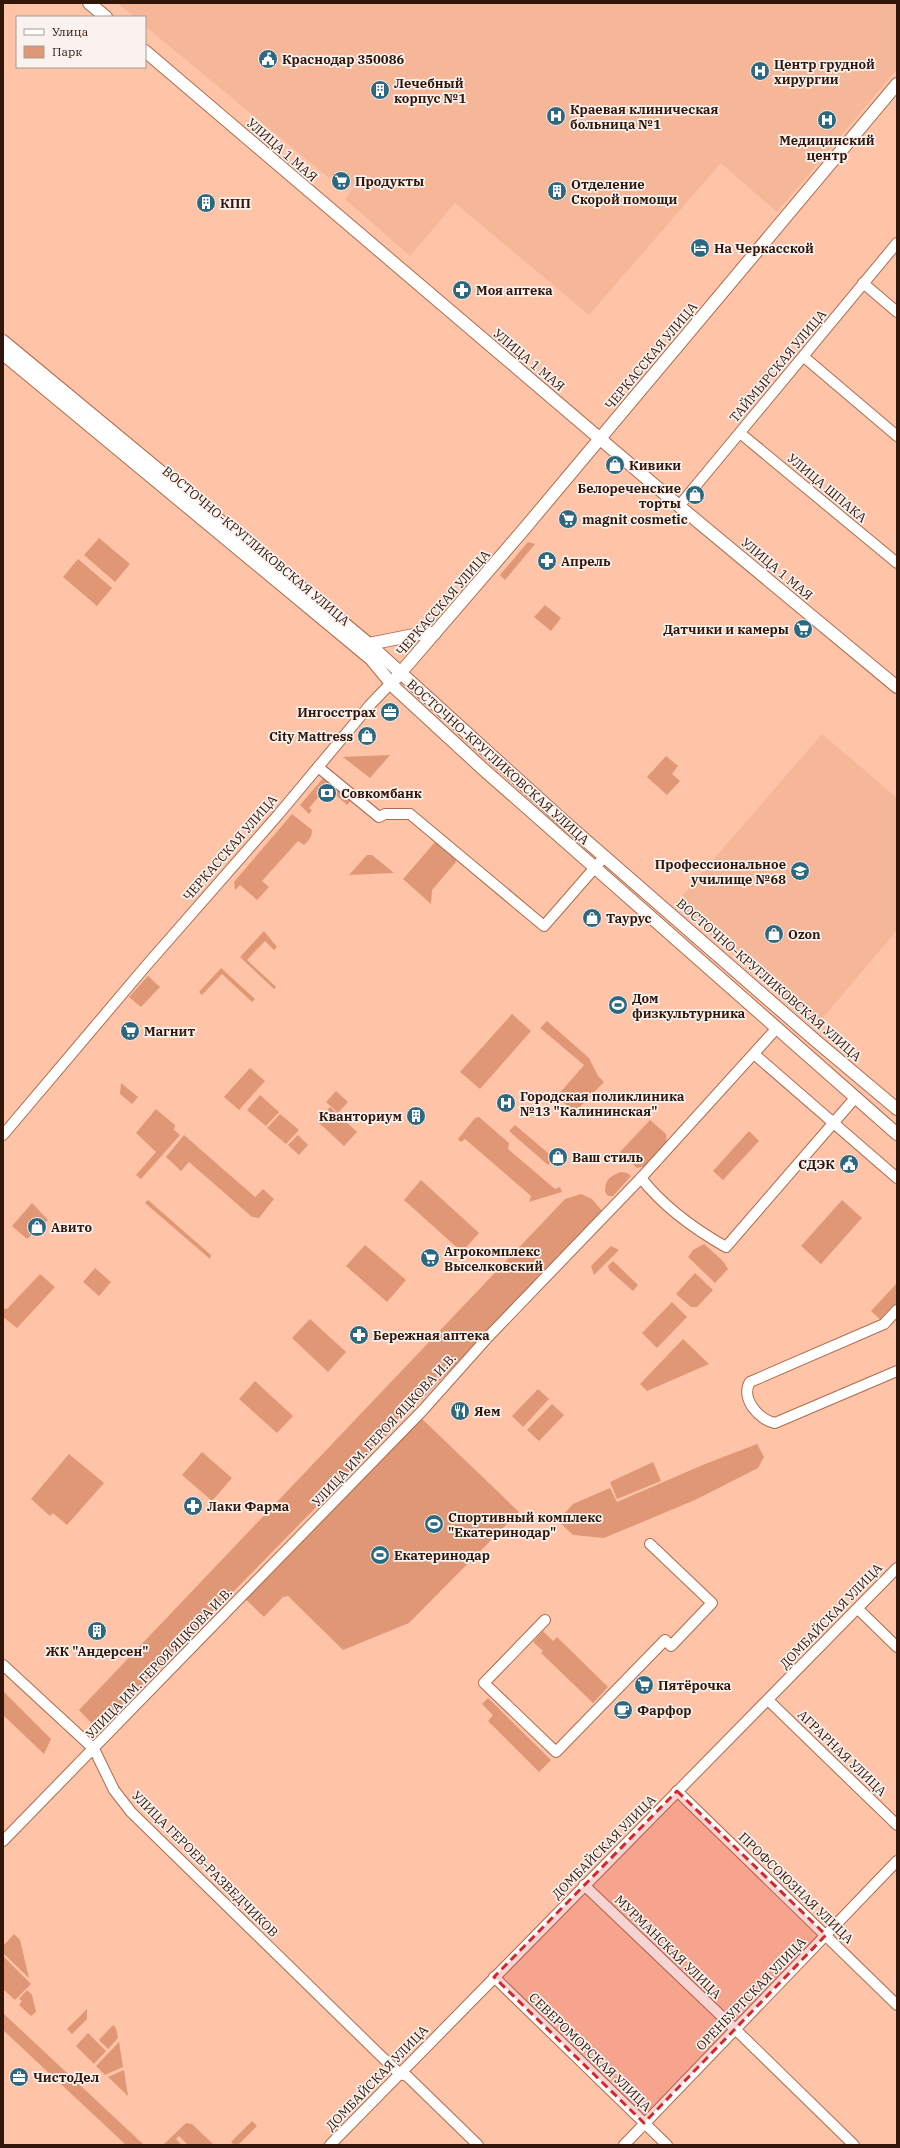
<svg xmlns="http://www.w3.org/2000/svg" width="900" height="2148" font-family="'IBM Plex Serif',serif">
  <rect width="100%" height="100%" fill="#ffc3a8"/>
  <!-- built -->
  <g fill="#f6b698">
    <polygon points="117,3 897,3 897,69 777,212 721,163 589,315 455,203 410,256 345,199 354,187 337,173 329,178 145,26 145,17 134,17"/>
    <polygon points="822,734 897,798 897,930 817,1025 675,904"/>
  </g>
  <!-- green -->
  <g fill="#e09775">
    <polygon points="99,538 130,564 115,582 84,555"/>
    <polygon points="528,542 535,544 505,580 500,575"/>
    <polygon points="78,559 112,588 97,606 63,577"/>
    <polygon points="545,605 561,618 551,631 534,617"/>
    <polygon points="390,755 370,778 343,757"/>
    <polygon points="666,756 678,766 672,774 680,781 667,795 647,777"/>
    <polygon points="324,777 351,800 347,805 327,787 309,808 312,810 309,814 300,805"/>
    <path d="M 292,814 L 312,830 C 312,837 309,840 304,845 L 298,841 L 262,881 L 269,887 L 257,900 L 240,885 L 235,890 L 234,882 Z"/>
    <polygon points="436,841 455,858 456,862 432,890 431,904 403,879"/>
    <polygon points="367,855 372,855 394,873 349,875"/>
    <polygon points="264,931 277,947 274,950 265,941 247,960 276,987 274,989 240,957"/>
    <polygon points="221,968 255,999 252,1002 222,974 202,995 199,992"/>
    <polygon points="148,976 160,987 141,1007 129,997"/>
    <polygon points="512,1014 531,1031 480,1089 460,1072"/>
    <polygon points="547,1021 589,1058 598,1076 604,1082 575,1112 559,1099 558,1095 584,1065 540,1028"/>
    <polygon points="250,1068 265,1081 239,1110 224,1097"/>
    <polygon points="121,1083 138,1097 132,1104 120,1094"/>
    <polygon points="336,1091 348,1102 338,1113 326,1102"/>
    <polygon points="260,1095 279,1112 266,1126 247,1110"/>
    <polygon points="330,1107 357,1132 344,1146 317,1121"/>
    <polygon points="156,1109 175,1125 174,1130 180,1135 141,1179 136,1175 156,1152 136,1133"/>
    <polygon points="280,1114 299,1130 286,1144 267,1128"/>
    <polygon points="479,1117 509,1143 508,1149 555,1189 560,1187 562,1192 529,1202 531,1196 465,1139 461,1142 458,1139 475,1118"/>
    <polygon points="650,1120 666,1134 667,1144 646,1166 637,1168 620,1152"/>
    <polygon points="515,1125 554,1158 548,1165 509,1131"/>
    <polygon points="749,1131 759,1141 723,1180 713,1171"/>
    <polygon points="184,1135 255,1197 263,1189 274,1199 259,1218 252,1217 189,1162 181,1171 166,1157"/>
    <polygon points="298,1135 308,1145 299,1155 288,1145"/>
    <path d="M 621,1172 L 627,1173 L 631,1176 L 613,1196 L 608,1196 L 605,1192 C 605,1180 609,1176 621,1172 Z"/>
    <polygon points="421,1180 479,1233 462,1252 404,1200"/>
    <polygon points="581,1194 592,1199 604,1213 98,1730 79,1710 565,1199"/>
    <polygon points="148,1200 211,1255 210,1259 145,1203"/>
    <polygon points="842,1200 862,1218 821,1264 801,1246"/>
    <polygon points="32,1203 48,1220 27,1239 12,1226"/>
    <polygon points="704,1244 723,1261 728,1269 715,1283 688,1257 693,1250"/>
    <polygon points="365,1245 406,1280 387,1302 346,1266"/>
    <polygon points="611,1246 619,1250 594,1275 591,1266"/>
    <polygon points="613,1261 638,1285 633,1291 609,1270 608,1266"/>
    <polygon points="95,1268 111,1282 99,1296 83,1282"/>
    <polygon points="695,1273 713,1290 697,1307 691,1307 676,1294"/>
    <polygon points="40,1274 55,1287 17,1328 3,1317 3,1309 7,1309"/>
    <polygon points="897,1283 897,1305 882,1321 871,1311"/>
    <polygon points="672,1302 687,1317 657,1348 642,1333"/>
    <polygon points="310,1319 346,1352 328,1372 292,1338"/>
    <polygon points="683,1339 709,1364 647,1391 640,1384"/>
    <polygon points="255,1381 293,1416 277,1433 239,1399"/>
    <polygon points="538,1389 549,1399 523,1427 512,1416"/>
    <polygon points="552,1404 564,1415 539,1441 527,1430"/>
    <polygon points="418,1415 519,1512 409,1623 343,1650 288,1596 283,1597 264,1617 242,1596"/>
    <polygon points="757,1444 764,1457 758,1468 695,1500 604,1538 573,1535 558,1521 573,1504 610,1488 617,1502 705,1464"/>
    <polygon points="202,1452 232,1478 212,1501 182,1475"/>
    <polygon points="69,1454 104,1483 67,1525 53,1513 50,1516 31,1499"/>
    <polygon points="653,1462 661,1481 617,1499 610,1482"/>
    <polygon points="543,1631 553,1641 557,1637 608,1687 593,1703 541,1653 543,1651 533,1642"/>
    <polygon points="3,1691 51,1739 44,1754 3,1715"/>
    <polygon points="488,1698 551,1760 539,1772 488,1721 493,1715 482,1704"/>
    <polygon points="14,1934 20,1940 29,1978 3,1953 3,1946"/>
    <polygon points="4,1957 31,1984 15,2000 3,1989"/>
    <polygon points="27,1990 32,1995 36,2012 31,2016 19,2005 22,2001 19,1999"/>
    <polygon points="87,2009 87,2019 72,2034 67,2029"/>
    <polygon points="3,2013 144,2145 126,2145 3,2030"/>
    <polygon points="113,2025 116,2028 118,2038 108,2049 99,2040"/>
    <polygon points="88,2033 106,2051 94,2064 76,2046"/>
    <polygon points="119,2042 123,2067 105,2075 96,2066"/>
    <polygon points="124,2070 128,2096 108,2077"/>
    <polygon points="252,2121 257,2126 238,2145 234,2145 231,2142"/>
    <polygon points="186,2123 192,2124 214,2145 188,2145 179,2136 176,2139 182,2145 163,2145"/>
  </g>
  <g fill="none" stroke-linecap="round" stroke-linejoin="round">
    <defs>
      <g id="minor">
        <polyline points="863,283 897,312"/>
        <polyline points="804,357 897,436"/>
        <polyline points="740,433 897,563"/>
        <polyline points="679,506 897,243"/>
        <polyline points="318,767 379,817 385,814 410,814 544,926 605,856"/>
        <polyline points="754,1054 897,1178"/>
        <polyline points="3,1135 145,967 278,815 369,706 391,683"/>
        <path d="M 641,1178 C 663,1206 696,1230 726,1247 L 855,1098"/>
        <path d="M 897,1310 L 884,1324 L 750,1382 C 740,1398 759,1420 775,1423 L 897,1371"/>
        <polyline points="858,1609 897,1647"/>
        <polyline points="545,1620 484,1683 556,1752 665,1640 671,1646 712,1603 650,1544"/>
        <polyline points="3,1665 94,1749 114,1790 131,1812 381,2056 400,2074 407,2076 478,2145"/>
        <polyline points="768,1700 897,1825"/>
        <polyline points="677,1791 897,2005"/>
        <polyline points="3,1841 423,1410 488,1337 641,1178 776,1029"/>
        <polyline points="584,1885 735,2029 854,2145"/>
        <polyline points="494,1977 667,2145"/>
        <polyline points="330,2145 897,1568"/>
        <polyline points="624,2145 897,1861"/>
      </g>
      <g id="tertiary">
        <polyline points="89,3 106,17"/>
        <polyline points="145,51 679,506 897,687"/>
        <polyline points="3,341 369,644 567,824 816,1041 897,1109"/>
        <polyline points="3,354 371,659 395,688 483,769 897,1134"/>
        <polyline points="369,644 424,633 435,633"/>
        <polyline points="396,678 525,528 897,84"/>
      </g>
    </defs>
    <!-- minor casing -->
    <use href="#minor" stroke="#af6b4b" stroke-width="12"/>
    <!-- tertiary casing -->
    <use href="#tertiary" stroke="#af6b4b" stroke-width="14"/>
    <!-- minor -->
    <use href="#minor" stroke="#fff" stroke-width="10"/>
    <!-- tertiary -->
    <use href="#tertiary" stroke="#fff" stroke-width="12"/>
  </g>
  <!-- marked area -->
  <path fill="#d62828" fill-opacity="0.2" stroke="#d62828" stroke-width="3" stroke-dasharray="8 5" stroke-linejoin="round" d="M 677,1791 L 826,1935 L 644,2123 L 494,1977 Z"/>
  <!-- icons -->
  <defs>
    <symbol id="civic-disc" viewBox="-11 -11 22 22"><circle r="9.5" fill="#2c6980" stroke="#faf2ee"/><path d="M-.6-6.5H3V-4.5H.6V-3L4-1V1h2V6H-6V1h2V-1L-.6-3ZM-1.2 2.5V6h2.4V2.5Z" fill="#fff"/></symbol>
    <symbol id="hospital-disc" viewBox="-11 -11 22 22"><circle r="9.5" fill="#2c6980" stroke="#faf2ee"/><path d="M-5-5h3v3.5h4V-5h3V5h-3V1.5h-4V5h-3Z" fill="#fff"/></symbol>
    <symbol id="building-disc" viewBox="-11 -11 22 22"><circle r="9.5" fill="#2c6980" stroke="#faf2ee"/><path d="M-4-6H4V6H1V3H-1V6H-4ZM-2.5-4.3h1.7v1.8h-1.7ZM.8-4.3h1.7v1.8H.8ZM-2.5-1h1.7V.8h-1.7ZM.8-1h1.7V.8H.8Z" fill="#fff"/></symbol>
    <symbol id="supermarket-disc" viewBox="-11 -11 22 22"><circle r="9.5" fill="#2c6980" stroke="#faf2ee"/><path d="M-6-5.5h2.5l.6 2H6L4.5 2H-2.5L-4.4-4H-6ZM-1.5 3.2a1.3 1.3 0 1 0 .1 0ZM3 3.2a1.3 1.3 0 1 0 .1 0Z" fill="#fff"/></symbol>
    <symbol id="hotel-disc" viewBox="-11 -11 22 22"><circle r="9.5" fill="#2c6980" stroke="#faf2ee"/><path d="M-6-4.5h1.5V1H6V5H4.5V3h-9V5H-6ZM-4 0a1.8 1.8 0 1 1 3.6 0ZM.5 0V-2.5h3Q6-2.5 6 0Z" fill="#fff"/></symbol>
    <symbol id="pharmacy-disc" viewBox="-11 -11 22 22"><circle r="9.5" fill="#2c6980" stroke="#faf2ee"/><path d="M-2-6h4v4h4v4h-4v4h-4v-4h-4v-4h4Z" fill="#fff"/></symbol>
    <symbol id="shop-disc" viewBox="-11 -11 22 22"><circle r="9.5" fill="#2c6980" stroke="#faf2ee"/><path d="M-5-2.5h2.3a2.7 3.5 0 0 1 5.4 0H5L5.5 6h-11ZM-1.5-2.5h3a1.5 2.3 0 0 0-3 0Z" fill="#fff"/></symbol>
    <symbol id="office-disc" viewBox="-11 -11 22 22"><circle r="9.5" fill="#2c6980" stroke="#faf2ee"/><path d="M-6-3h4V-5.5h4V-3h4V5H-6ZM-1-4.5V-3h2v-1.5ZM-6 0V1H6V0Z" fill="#fff"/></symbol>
    <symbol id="bank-disc" viewBox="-11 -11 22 22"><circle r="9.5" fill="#2c6980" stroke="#faf2ee"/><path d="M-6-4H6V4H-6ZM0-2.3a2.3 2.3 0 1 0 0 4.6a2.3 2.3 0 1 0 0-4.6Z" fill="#fff"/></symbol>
    <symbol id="university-disc" viewBox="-11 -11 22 22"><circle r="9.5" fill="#2c6980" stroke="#faf2ee"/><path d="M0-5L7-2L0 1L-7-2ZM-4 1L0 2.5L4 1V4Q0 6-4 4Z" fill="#fff"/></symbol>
    <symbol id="stadium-disc" viewBox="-11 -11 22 22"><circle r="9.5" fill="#2c6980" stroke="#faf2ee"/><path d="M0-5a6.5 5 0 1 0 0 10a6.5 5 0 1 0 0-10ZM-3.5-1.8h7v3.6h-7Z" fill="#fff"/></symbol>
    <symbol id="restaurant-disc" viewBox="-11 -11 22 22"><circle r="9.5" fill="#2c6980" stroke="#faf2ee"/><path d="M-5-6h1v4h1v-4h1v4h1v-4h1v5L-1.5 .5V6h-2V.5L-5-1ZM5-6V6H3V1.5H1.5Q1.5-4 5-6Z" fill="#fff"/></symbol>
    <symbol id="cafe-disc" viewBox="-11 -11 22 22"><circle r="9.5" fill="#2c6980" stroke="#faf2ee"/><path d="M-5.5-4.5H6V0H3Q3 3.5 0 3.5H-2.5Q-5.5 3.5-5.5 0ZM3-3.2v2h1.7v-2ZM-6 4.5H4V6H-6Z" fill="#fff"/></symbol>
  </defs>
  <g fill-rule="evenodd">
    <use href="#civic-disc" x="257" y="48" width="22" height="22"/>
    <use href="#hospital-disc" x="749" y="60" width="22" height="22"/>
    <use href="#building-disc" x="369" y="79" width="22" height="22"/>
    <use href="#hospital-disc" x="545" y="105" width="22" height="22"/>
    <use href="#hospital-disc" x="816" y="109" width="22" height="22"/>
    <use href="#supermarket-disc" x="330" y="170" width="22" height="22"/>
    <use href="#building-disc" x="546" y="180" width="22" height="22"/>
    <use href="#building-disc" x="195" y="192" width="22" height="22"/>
    <use href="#hotel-disc" x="689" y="237" width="22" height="22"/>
    <use href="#pharmacy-disc" x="451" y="279" width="22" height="22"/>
    <use href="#shop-disc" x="604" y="454" width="22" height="22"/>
    <use href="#shop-disc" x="684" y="484" width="22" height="22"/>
    <use href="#supermarket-disc" x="557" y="508" width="22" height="22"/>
    <use href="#pharmacy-disc" x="536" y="550" width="22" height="22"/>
    <use href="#supermarket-disc" x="792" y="618" width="22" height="22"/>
    <use href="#office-disc" x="379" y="701" width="22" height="22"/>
    <use href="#shop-disc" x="356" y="725" width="22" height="22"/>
    <use href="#bank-disc" x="316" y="782" width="22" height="22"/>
    <use href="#university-disc" x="789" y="860" width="22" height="22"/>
    <use href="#shop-disc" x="581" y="907" width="22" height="22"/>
    <use href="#shop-disc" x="763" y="923" width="22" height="22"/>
    <use href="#stadium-disc" x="607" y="994" width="22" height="22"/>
    <use href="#supermarket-disc" x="119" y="1020" width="22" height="22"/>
    <use href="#hospital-disc" x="495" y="1092" width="22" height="22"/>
    <use href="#building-disc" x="405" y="1105" width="22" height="22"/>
    <use href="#shop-disc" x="547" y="1146" width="22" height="22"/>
    <use href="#civic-disc" x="838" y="1153" width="22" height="22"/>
    <use href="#shop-disc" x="26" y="1216" width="22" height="22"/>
    <use href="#supermarket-disc" x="419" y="1247" width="22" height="22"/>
    <use href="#pharmacy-disc" x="348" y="1324" width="22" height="22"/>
    <use href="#restaurant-disc" x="449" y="1400" width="22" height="22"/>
    <use href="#pharmacy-disc" x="182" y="1495" width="22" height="22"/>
    <use href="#stadium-disc" x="423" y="1513" width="22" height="22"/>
    <use href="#stadium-disc" x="369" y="1544" width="22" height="22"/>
    <use href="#building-disc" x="86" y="1620" width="22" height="22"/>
    <use href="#supermarket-disc" x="633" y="1674" width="22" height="22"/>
    <use href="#cafe-disc" x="612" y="1699" width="22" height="22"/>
    <use href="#office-disc" x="8" y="2066" width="22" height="22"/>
  </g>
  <g text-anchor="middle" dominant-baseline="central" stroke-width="3.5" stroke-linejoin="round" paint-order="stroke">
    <!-- poi labels -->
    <g font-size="13" font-weight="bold" fill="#311609" stroke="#faf2ee" text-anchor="start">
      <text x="282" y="59">Краснодар 350086</text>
      <text x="774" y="64">Центр грудной<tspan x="774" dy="15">хирургии</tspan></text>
      <text x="394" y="83">Лечебный<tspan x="394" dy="15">корпус №1</tspan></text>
      <text x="570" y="109">Краевая клиническая<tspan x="570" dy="15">больница №1</tspan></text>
      <text x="827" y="140" text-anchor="middle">Медицинский<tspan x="827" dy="15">центр</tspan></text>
      <text x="355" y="181">Продукты</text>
      <text x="571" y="184">Отделение<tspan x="571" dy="15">Скорой помощи</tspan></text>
      <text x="220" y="203">КПП</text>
      <text x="714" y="248">На Черкасской</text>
      <text x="476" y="290">Моя аптека</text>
      <text x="629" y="465">Кивики</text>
      <text x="681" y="488" text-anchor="end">Белореченские<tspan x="681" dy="15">торты</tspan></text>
      <text x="582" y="519">magnit cosmetic</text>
      <text x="561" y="561">Апрель</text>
      <text x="789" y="629" text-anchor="end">Датчики и камеры</text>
      <text x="376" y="712" text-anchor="end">Ингосстрах</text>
      <text x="353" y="736" text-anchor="end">City Mattress</text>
      <text x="341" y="793">Совкомбанк</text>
      <text x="786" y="864" text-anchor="end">Профессиональное<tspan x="786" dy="15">училище №68</tspan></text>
      <text x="606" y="918">Таурус</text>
      <text x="788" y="934">Ozon</text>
      <text x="632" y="998">Дом<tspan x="632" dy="15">физкультурника</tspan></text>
      <text x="144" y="1031">Магнит</text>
      <text x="520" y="1096">Городская поликлиника<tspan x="520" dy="15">№13 "Калининская"</tspan></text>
      <text x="402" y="1116" text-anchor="end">Кванториум</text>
      <text x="572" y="1157">Ваш стиль</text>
      <text x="835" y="1164" text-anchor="end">СДЭК</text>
      <text x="51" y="1227">Авито</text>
      <text x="444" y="1251">Агрокомплекс<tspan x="444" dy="15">Выселковский</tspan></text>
      <text x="373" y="1335">Бережная аптека</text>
      <text x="474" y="1411">Яем</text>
      <text x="207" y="1506">Лаки Фарма</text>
      <text x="448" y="1517">Спортивный комплекс<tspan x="448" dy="15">"Екатеринодар"</tspan></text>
      <text x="394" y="1555">Екатеринодар</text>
      <text x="97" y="1651" text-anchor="middle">ЖК "Андерсен"</text>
      <text x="658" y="1685">Пятёрочка</text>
      <text x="637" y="1710">Фарфор</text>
      <text x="33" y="2077">ЧистоДел</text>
    </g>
    <!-- street labels -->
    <g font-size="13" fill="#311609" stroke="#faf2ee">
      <text transform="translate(282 150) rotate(41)">УЛИЦА 1 МАЯ</text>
      <text transform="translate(651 356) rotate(-50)">ЧЕРКАССКАЯ УЛИЦА</text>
      <text transform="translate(529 360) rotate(40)">УЛИЦА 1 МАЯ</text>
      <text transform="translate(778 366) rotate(-50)">ТАЙМЫРСКАЯ УЛИЦА</text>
      <text transform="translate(827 488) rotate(40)">УЛИЦА ШПАКА</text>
      <text transform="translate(256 546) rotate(40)">ВОСТОЧНО-КРУГЛИКОВСКАЯ УЛИЦА</text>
      <text transform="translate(777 569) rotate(40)">УЛИЦА 1 МАЯ</text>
      <text transform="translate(443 603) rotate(-49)">ЧЕРКАССКАЯ УЛИЦА</text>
      <text transform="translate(498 762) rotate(42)">ВОСТОЧНО-КРУГЛИКОВСКАЯ УЛИЦА</text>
      <text transform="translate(230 848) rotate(-49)">ЧЕРКАССКАЯ УЛИЦА</text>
      <text transform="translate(769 980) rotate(41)">ВОСТОЧНО-КРУГЛИКОВСКАЯ УЛИЦА</text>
      <text transform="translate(384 1430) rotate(-47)">УЛИЦА ИМ. ГЕРОЯ ЯЦКОВА И.В.</text>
      <text transform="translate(831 1616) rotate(-46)">ДОМБАЙСКАЯ УЛИЦА</text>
      <text transform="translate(159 1663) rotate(-46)">УЛИЦА ИМ. ГЕРОЯ ЯЦКОВА И.В.</text>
      <text transform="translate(842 1753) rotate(44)">АГРАРНАЯ УЛИЦА</text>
      <text transform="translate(604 1847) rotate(-45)">ДОМБАЙСКАЯ УЛИЦА</text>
      <text transform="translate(205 1864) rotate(45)">УЛИЦА ГЕРОЕВ-РАЗВЕДЧИКОВ</text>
      <text transform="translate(796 1888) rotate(44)">ПРОФСОЮЗНАЯ УЛИЦА</text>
      <text transform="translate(668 1947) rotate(44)">МУРМАНСКАЯ УЛИЦА</text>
      <text transform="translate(751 1994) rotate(-46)">ОРЕНБУРГСКАЯ УЛИЦА</text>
      <text transform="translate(590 2052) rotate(44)">СЕВЕРОМОРСКАЯ УЛИЦА</text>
      <text transform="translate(377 2078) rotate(-46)">ДОМБАЙСКАЯ УЛИЦА</text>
    </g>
  </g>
  <!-- border -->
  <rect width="900" height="2148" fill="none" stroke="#311609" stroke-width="8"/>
  <!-- legend -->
  <rect x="16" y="16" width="130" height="52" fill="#faf2ee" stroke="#aa9a92"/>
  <rect x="24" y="29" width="20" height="6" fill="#ffffff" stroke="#aa9a92"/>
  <text x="52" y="36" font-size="12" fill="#311609">Улица</text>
  <rect x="24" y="46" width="20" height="12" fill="#e09775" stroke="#aa9a92"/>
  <text x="52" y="56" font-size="12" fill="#311609">Парк</text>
</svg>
